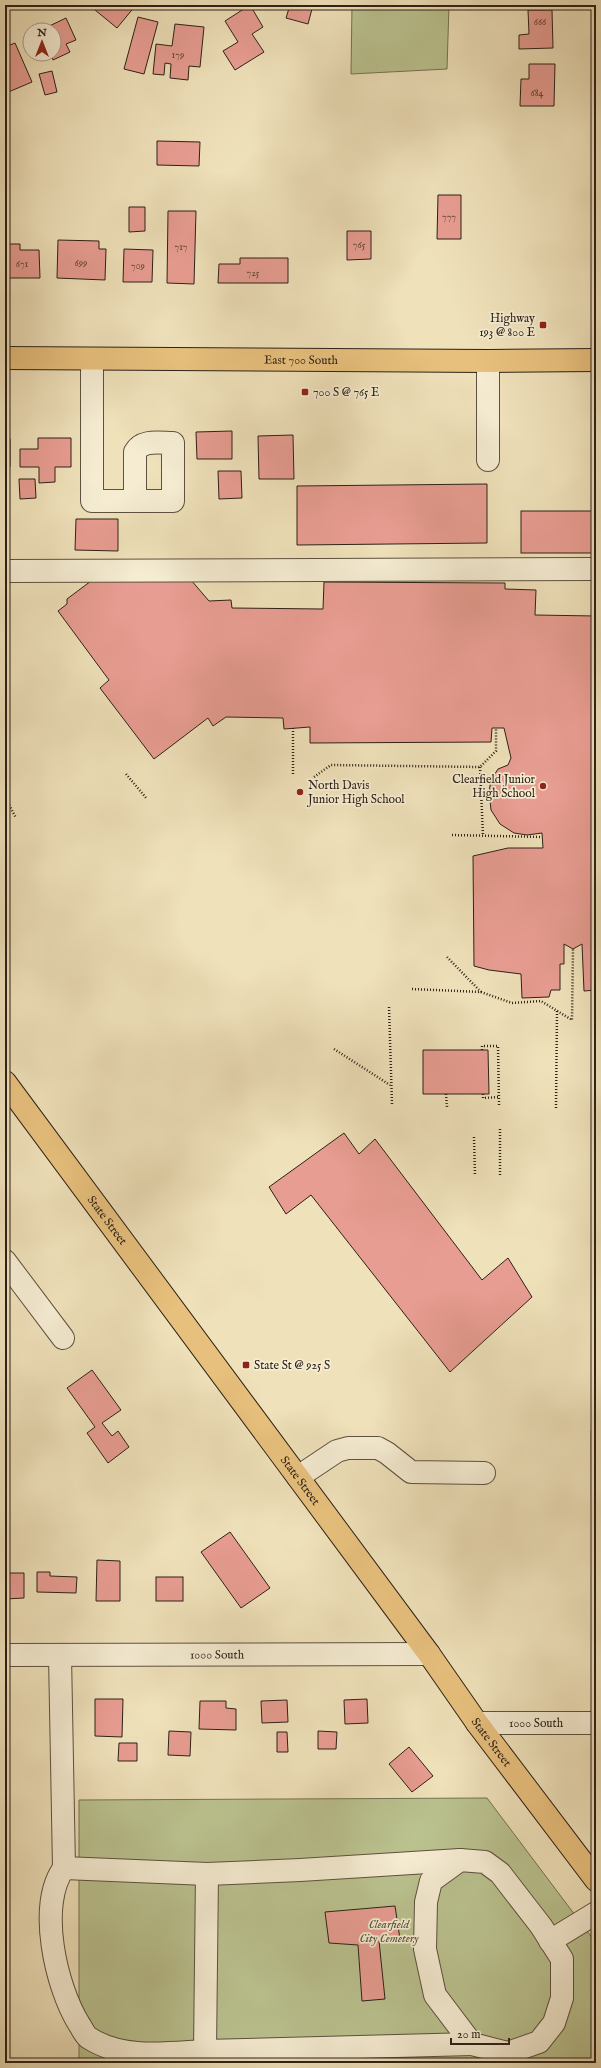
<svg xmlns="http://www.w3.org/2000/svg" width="601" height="2068" font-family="'IM FELL English',serif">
  <rect width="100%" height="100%" fill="#efe1ba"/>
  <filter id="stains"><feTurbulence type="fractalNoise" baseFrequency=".005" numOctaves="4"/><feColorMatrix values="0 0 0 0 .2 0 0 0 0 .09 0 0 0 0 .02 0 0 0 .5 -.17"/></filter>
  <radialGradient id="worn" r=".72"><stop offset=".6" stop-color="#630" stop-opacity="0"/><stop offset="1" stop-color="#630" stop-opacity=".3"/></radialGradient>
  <!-- green -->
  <g fill="#bac28f" stroke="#737252">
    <polygon points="352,5 449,5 447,69 351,74"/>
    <polygon points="591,1431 596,1431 596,1603 592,1603"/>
    <polygon points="487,1798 596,1943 596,2063 79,2063 79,1800"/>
  </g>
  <!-- building -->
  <g fill="#e89d92" stroke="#2c2116">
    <polygon points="99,5 136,5 117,28 95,10"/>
    <polygon points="250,5 263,27 252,34 264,52 235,70 223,51 238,42 225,21"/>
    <polygon points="290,5 313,5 308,24 286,18"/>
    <polygon points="528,10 552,10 553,48 519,49 519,35 529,34"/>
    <polygon points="138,17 158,22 144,74 124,69"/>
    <polygon points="66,18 76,40 66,44 70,52 53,60 51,54 54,54 54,30 41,30"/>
    <polygon points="175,24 204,27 200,67 189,66 188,80 170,78 171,64 165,63 164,75 153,74 156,44 172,46"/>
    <polygon points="15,43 32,82 6,93 5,47"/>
    <polygon points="529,64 555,64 554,106 520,106 521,79 529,79"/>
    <polygon points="52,71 57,92 45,95 39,74"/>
    <polygon points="157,141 200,142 199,166 157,165"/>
    <polygon points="438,195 461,195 461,239 437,239"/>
    <polygon points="129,207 145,207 145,231 129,232"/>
    <polygon points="168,211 196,211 194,284 167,283"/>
    <polygon points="347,231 371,231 371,259 347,260"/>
    <polygon points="58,240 99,241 99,249 106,249 105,280 57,278"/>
    <polygon points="5,244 20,244 20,250 39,250 40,278 5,278"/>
    <polygon points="124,249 153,250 152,282 123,282"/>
    <polygon points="240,258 288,258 288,283 218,283 219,264 240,264"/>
    <polygon points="232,431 232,459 197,459 196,432"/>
    <polygon points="293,435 294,479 259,479 258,436"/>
    <polygon points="38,438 71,438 71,467 55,467 55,482 39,483 39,467 20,467 20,449 38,449"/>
    <rect x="5" y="439" width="5" height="27"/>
    <polygon points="218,471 241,471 242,498 219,499"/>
    <polygon points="19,479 35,479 36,498 20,499"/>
    <polygon points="487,484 487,543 297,545 297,486"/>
    <rect x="521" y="511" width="75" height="42"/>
    <polygon points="76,519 118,519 118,551 75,550"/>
    <polygon points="95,578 191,580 209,601 231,600 232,608 323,609 324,582 505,583 505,589 536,590 535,615 596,616 596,990 584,991 582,944 573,949 564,944 564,964 560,964 560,990 551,990 549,997 522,998 521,974 489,970 474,966 473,856 508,848 543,848 542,833 527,835 514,833 500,824 491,810 489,792 491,780 498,769 508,765 511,758 504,728 492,728 491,742 310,743 310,727 284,729 283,718 226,717 213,726 208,718 154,759 100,688 109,680 58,611 67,604 67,599"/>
    <polygon points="423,1050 488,1050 489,1094 423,1094"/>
    <polygon points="344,1133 359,1154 375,1139 482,1280 508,1258 532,1297 450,1372 311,1195 286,1214 269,1187"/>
    <polygon points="92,1370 121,1410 102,1423 112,1436 118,1431 129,1447 108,1463 87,1433 95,1427 67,1388"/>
    <polygon points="230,1532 270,1588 241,1608 201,1552"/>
    <polygon points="97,1560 120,1561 120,1601 96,1601"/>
    <polygon points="37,1572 50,1572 50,1576 77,1577 76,1593 37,1592"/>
    <polygon points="5,1573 24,1573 24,1598 5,1599"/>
    <rect x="156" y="1577" width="27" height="24"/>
    <polygon points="95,1699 123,1699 122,1737 95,1736"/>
    <polygon points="367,1699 368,1723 345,1724 344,1700"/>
    <polygon points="287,1700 288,1722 262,1723 261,1701"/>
    <polygon points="200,1701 226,1701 226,1708 236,1709 236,1730 199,1729"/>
    <polygon points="169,1731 191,1732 190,1756 168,1755"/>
    <polygon points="318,1731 337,1732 336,1749 318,1749"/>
    <polygon points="277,1732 287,1732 288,1752 277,1752"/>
    <polygon points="119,1743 137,1743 137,1761 118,1761"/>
    <polygon points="409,1747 433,1776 412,1792 389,1764"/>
    <rect x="5" y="1748" width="3" height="31"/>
    <polygon points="395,1906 400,1939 379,1941 385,1999 362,2001 358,1945 329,1943 325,1912"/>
  </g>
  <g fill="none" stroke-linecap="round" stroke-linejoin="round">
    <defs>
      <g id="minor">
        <path d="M 92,359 L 92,501 L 173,501 L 173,443 C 160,443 142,439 135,452 L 135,501"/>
        <polyline points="488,460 488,361"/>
        <polyline points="5,571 596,569"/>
        <polyline points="5,1261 63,1338"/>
        <polyline points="298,1477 337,1451 348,1448 378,1448 387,1453 411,1472 484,1473"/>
        <path id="s1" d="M 5,1655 L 429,1654"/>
        <polyline points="60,1655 64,1868 207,1874 300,1870 460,1860"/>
        <path id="s2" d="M 477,1723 L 596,1723"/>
        <polygon points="460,1860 485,1862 500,1873 541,1926 562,1959 562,1998 554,2023 539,2042 508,2053 472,2044 435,1995 425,1949 426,1902 431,1881"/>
        <path d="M 64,1868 C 37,1905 56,1987 79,2024 C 82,2028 85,2036 89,2038 C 123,2060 167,2053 205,2051"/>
        <polyline points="207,1874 205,2051 472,2044"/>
        <polyline points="550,1941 596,1913"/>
      </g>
      <g id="major">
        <path id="s3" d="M 5,358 L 488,361 L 596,360"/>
        <path id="s4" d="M 5,1082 L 429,1654 L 477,1723 L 596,1880"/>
      </g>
    </defs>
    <!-- minor casing -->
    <use href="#minor" stroke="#5d513f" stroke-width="24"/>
    <!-- major casing -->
    <use href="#major" stroke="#2c2116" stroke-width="24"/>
    <!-- path -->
    <g stroke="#2c2116" stroke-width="2.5" stroke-dasharray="1 2" stroke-linecap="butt">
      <polyline points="293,728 293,776"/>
      <polyline points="480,767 483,836"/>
      <polyline points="126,774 147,799"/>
      <polyline points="314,777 331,765 480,767 496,751 496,728"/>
      <polyline points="5,797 16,818"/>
      <polyline points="452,835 542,837"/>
      <polyline points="447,957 481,992"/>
      <polyline points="412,989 481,992 512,1003 541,1001 572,1020 573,949"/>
      <polyline points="389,1007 392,1104"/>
      <polyline points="334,1049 390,1085"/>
      <polyline points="482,1050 482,1046 498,1046 499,1105"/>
      <polyline points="446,1094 447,1107"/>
      <polyline points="483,1094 483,1098 499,1097"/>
      <polyline points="556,1108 557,1011"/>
      <polyline points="500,1129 500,1177"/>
      <polyline points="474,1137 475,1176"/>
    </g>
    <!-- minor -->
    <use href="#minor" stroke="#f5ecd2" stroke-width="22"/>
    <!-- major -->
    <use href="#major" stroke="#e8c07d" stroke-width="22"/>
  </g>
  <!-- markers -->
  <g fill="#8f2418" stroke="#f5ecd2" stroke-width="1.5">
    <rect x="539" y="321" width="8" height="8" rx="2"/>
    <rect x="301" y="388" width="8" height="8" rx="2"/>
    <circle cx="543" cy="786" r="4"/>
    <circle cx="300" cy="792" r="4"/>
    <rect x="242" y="1361" width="8" height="8" rx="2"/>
  </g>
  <g text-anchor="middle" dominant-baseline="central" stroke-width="3.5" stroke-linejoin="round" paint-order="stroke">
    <!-- number labels -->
    <g font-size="10" fill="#5b4035">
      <text x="540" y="22">666</text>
      <text x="178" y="55">179</text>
      <text x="537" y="93">684</text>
      <text x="449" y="217">777</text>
      <text x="359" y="245">765</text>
      <text x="181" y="247">717</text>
      <text x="81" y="263">699</text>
      <text x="22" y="264">671</text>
      <text x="138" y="266">709</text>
      <text x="253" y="273">725</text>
    </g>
    <!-- poi labels -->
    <g font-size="12" fill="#2c2116" stroke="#f5ecd2" text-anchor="start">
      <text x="535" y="318" text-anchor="end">Highway<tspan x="535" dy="14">193 @ 800 E</tspan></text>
      <text x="313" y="392">700 S @ 765 E</text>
      <text x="535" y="779" text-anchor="end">Clearfield Junior<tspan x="535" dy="14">High School</tspan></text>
      <text x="308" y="785">North Davis<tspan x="308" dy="14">Junior High School</tspan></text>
      <text x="254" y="1365">State St @ 925 S</text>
    </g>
    <!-- street labels -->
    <g font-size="12" fill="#2c2116" stroke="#f5ecd2">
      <text stroke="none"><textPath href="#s3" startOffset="296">East 700 South</textPath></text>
      <text stroke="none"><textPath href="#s4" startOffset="172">State Street</textPath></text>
      <text stroke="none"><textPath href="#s4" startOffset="496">State Street</textPath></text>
      <text stroke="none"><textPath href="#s1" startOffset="212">1000 South</textPath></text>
      <text stroke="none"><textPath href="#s2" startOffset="59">1000 South</textPath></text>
      <text stroke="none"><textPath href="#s4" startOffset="820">State Street</textPath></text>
    </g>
    <!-- park labels -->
    <g font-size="12" font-style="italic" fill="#57513a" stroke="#f5ecd2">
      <text x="389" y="1924">Clearfield<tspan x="389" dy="14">City Cemetery</tspan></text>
    </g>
  </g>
  <!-- margin -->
  <rect width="601" height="2068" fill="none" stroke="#efe1ba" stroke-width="20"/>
  <rect x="6" y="6" width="589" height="2056" fill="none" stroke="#2c2116" stroke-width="2"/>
  <rect x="10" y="10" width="581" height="2048" fill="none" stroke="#2c2116"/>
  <!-- north arrow -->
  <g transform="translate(42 42)"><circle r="19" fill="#f5ecd2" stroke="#a59b87"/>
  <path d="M0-3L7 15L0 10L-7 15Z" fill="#8f2418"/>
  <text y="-6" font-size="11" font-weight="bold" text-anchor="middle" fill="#2c2116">N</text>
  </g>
  <!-- scale -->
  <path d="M451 2038v6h58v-6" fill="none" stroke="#2c2116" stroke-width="2"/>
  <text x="457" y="2038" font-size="12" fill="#2c2116" stroke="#f5ecd2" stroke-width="3" paint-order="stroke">20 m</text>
  <rect width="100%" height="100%" filter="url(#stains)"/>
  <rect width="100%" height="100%" fill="url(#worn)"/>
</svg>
